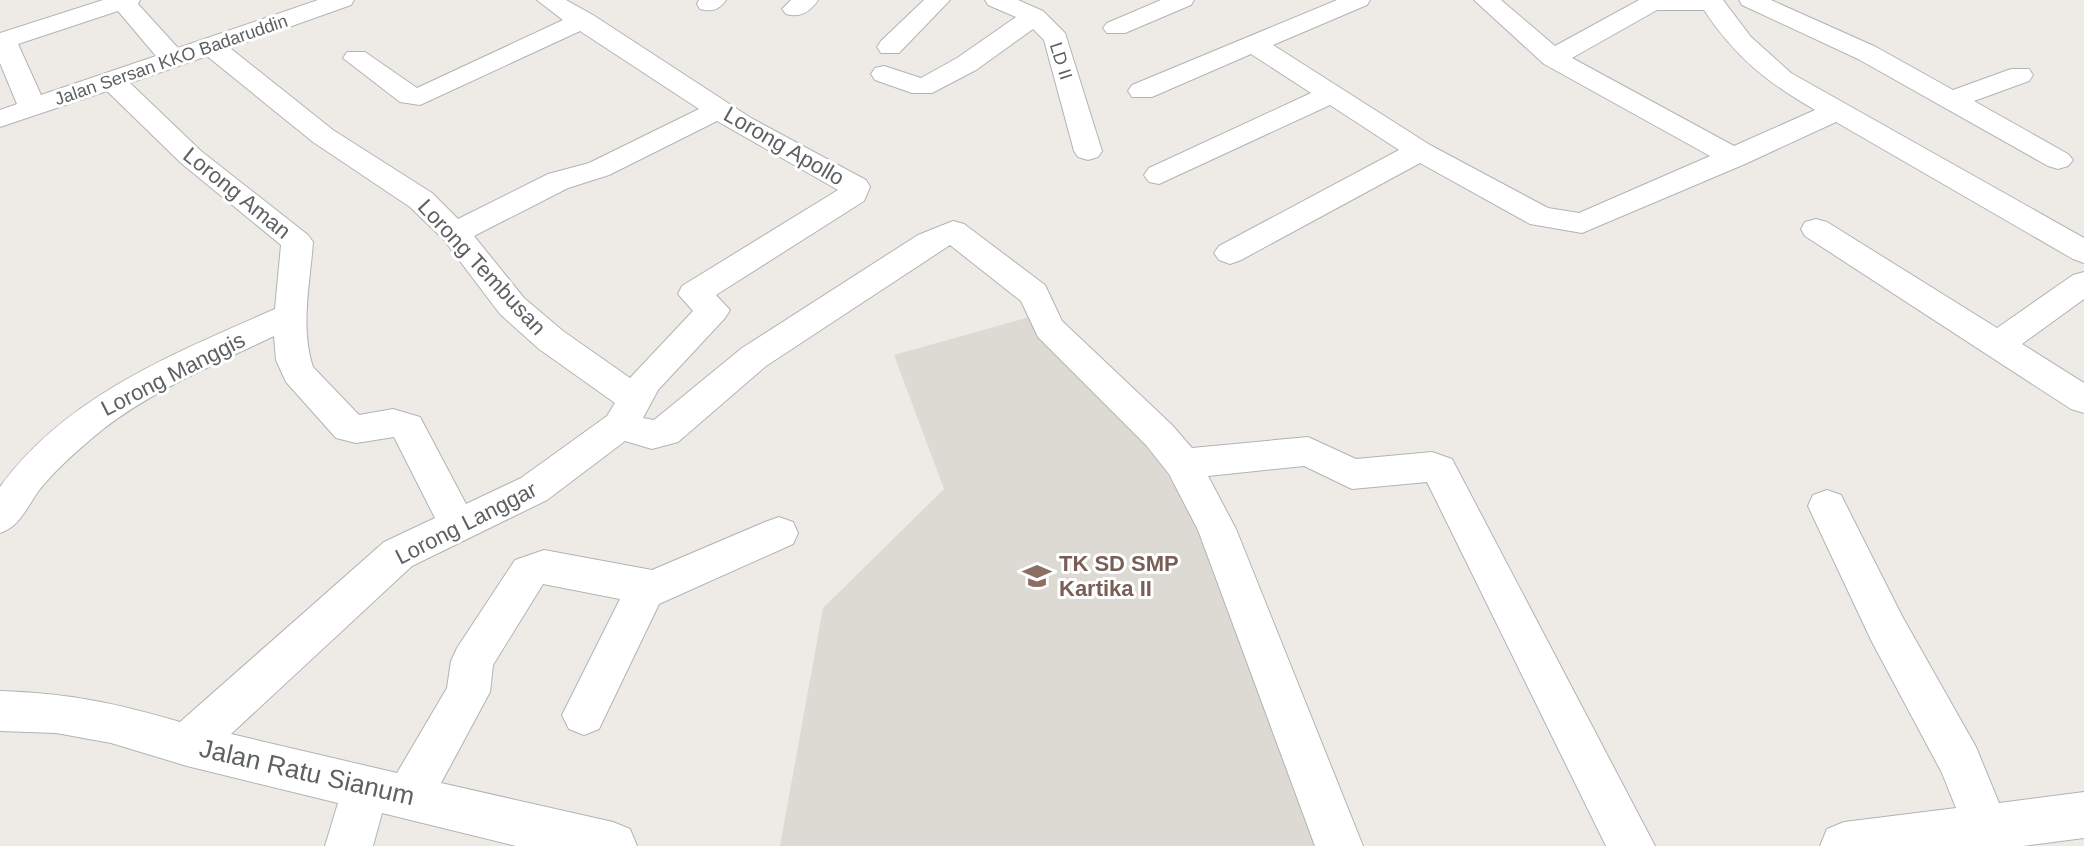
<svg xmlns="http://www.w3.org/2000/svg" width="2084" height="846" font-family="Arial,sans-serif">
  <rect width="100%" height="100%" fill="#eeebe6"/>
  <!-- education -->
  <polygon fill="#dddad4" points="1033,316 1143,431 1207,544 1316,846 780,846 823,608 944,489 894,355"/>
  <g fill="none" stroke-linecap="round" stroke-linejoin="round">
    <defs>
      <g id="minor">
        <path d="M 103,0 L 140,0 L 138,4 L 178,48 L 318,0 L 354,0 L 351,5 L 230,48 L 333,130 L 432,193 L 458,219 L 548,174 L 589,163 L 699,109 L 580,31 L 420,105 L 400,102 L 343,58 L 347,52 L 365,52 L 417,88 L 563,20 L 537,0 L 566,0 L 593,15 L 751,118 L 866,180 L 870,187 L 864,201 L 716,295 L 730,310 L 725,318 L 658,390 L 643,418 L 654,420 L 742,348 L 918,235 L 953,221 L 964,224 L 1045,285 L 1062,321 L 1172,425 L 1192,448 L 1308,437 L 1356,459 L 1432,452 L 1452,459 L 1655,846 L 1606,846 L 1427,482 L 1352,489 L 1304,466 L 1208,476 L 1236,529 L 1363,846 L 1315,846 L 1198,530 L 1169,474 L 1146,445 L 1038,337 L 1021,301 L 950,245 L 766,366 L 678,442 L 652,449 L 625,441 L 547,500 L 412,566 L 231,734 L 397,773 L 447,688 L 451,661 L 457,648 L 515,560 L 544,550 L 652,570 L 765,522 L 779,517 L 793,522 L 798,533 L 793,544 L 659,604 L 599,729 L 584,735 L 569,729 L 562,715 L 620,599 L 543,584 L 493,665 L 490,692 L 441,783 L 613,822 L 630,829 L 637,846 L 516,846 L 382,813 L 373,846 L 325,846 L 338,803 L 187,766 L 111,743 L 56,733 L 0,731 L 0,691 C 67,693 116,703 180,722 L 384,542 L 435,518 L 394,437 L 356,443 L 336,438 L 286,382 L 276,360 L 274,336 C 216,364 153,390 102,430 C 80,448 58,467 40,489 C 27,506 21,526 0,533 L 0,487 C 66,396 175,353 275,309 L 281,245 L 181,163 L 107,91 L 0,127 L 0,110 L 17,104 L 0,63 L 0,33 ZM 118,11 L 156,56 L 41,95 L 18,44 ZM 207,56 L 313,142 L 410,207 L 444,240 L 500,314 L 539,349 L 615,403 L 607,416 L 521,478 L 466,504 L 420,417 L 393,409 L 359,415 L 313,367 C 300,328 310,283 313,242 L 308,235 L 201,151 L 130,83 ZM 717,121 L 838,190 L 682,286 L 678,294 L 693,311 L 630,378 L 563,331 L 524,298 L 474,236 L 568,188 L 609,175 Z"/>
        <path d="M 699,0 L 726,0 C 719,10 712,12 700,9 L 697,4 Z"/>
        <path d="M 791,0 L 818,0 C 810,12 800,18 786,14 L 782,9 Z"/>
        <polygon points="924,0 950,0 899,53 881,53 877,47 881,41"/>
        <polygon points="985,0 1018,0 1043,11 1065,33 1102,151 1098,157 1088,160 1078,157 1074,151 1044,40 1033,29 976,70 932,93 912,93 875,80 871,74 875,68 884,66 921,78 957,58 1016,17 988,5"/>
        <polygon points="1161,0 1194,0 1191,5 1125,33 1107,33 1103,28 1107,23"/>
        <path d="M 1337,0 L 1370,0 L 1367,5 L 1273,45 L 1430,145 L 1548,208 L 1579,213 L 1710,156 L 1544,64 L 1474,0 L 1501,0 L 1555,46 L 1639,0 L 1723,0 L 1751,37 L 1791,73 L 2084,238 L 2084,263 L 2073,259 L 1836,122 L 1745,164 L 1582,233 L 1530,224 L 1420,163 L 1241,260 L 1230,264 L 1219,260 L 1214,253 L 1219,246 L 1399,150 L 1330,105 L 1159,184 L 1149,182 L 1144,175 L 1149,168 L 1311,93 L 1251,54 L 1152,97 L 1132,97 L 1128,91 L 1132,85 ZM 1657,10 L 1704,10 C 1736,58 1767,82 1815,110 L 1734,146 L 1572,58 Z"/>
        <polygon points="1739,0 1771,0 1876,47 1953,90 2011,69 2029,69 2033,75 2029,81 1974,101 2068,154 2073,160 2068,166 2058,169 2048,166 1858,59 1742,5"/>
        <polygon points="1816,219 1827,222 1997,328 2073,275 2084,272 2084,299 2022,344 2084,383 2084,413 2071,409 1805,236 1801,229 1805,222"/>
        <polygon points="1827,490 1841,495 1902,616 1976,747 1999,803 2084,792 2084,838 2023,846 1820,846 1827,829 1844,822 1956,808 1942,773 1872,642 1808,506 1813,495"/>
      </g>
    </defs>
    <!-- minor casing -->
    <use href="#minor" stroke="#b1b3b6" stroke-width="2"/>
    <!-- minor -->
    <use href="#minor" fill="#fff" fill-rule="evenodd"/>
  </g>
  <!-- icons -->
  <defs>
    <symbol id="school-bare" viewBox="-9 -9 18 18"><path d="M0-5L7-2L0 1L-7-2ZM-4 1L0 2.5L4 1V4Q0 6-4 4Z" fill="#8d6e63" stroke="#fff" stroke-width="2.5" paint-order="stroke"/></symbol>
  </defs>
  <g fill-rule="evenodd">
    <use href="#school-bare" x="1017" y="556" width="40" height="40"/>
  </g>
  <g text-anchor="middle" dominant-baseline="central" stroke-width="6" stroke-linejoin="round" paint-order="stroke">
    <!-- far-street labels -->
    <g font-size="18" fill="#5d6164" stroke="#fff">
      <text transform="translate(171 60) rotate(-19)">Jalan Sersan KKO Badaruddin</text>
      <text transform="translate(1061 61) rotate(72)">LD II</text>
    </g>
    <!-- street labels -->
    <g font-size="22" fill="#5d6164" stroke="#fff">
      <text transform="translate(784 146) rotate(30)">Lorong Apollo</text>
      <text transform="translate(237 193) rotate(39)">Lorong Aman</text>
      <text transform="translate(482 267) rotate(47)">Lorong Tembusan</text>
      <text transform="translate(173 374) rotate(-27)">Lorong Manggis</text>
      <text transform="translate(466 523) rotate(-27)">Lorong Langgar</text>
    </g>
    <!-- education labels -->
    <g font-size="22" font-weight="bold" fill="#785e54" stroke="#fff" text-anchor="start">
      <text x="1059" y="563">TK SD SMP<tspan x="1059" dy="25">Kartika II</tspan></text>
    </g>
    <!-- near-street labels -->
    <g font-size="26" fill="#5d6164" stroke="#fff">
      <text transform="translate(307 772) rotate(13)">Jalan Ratu Sianum</text>
    </g>
  </g>
</svg>
